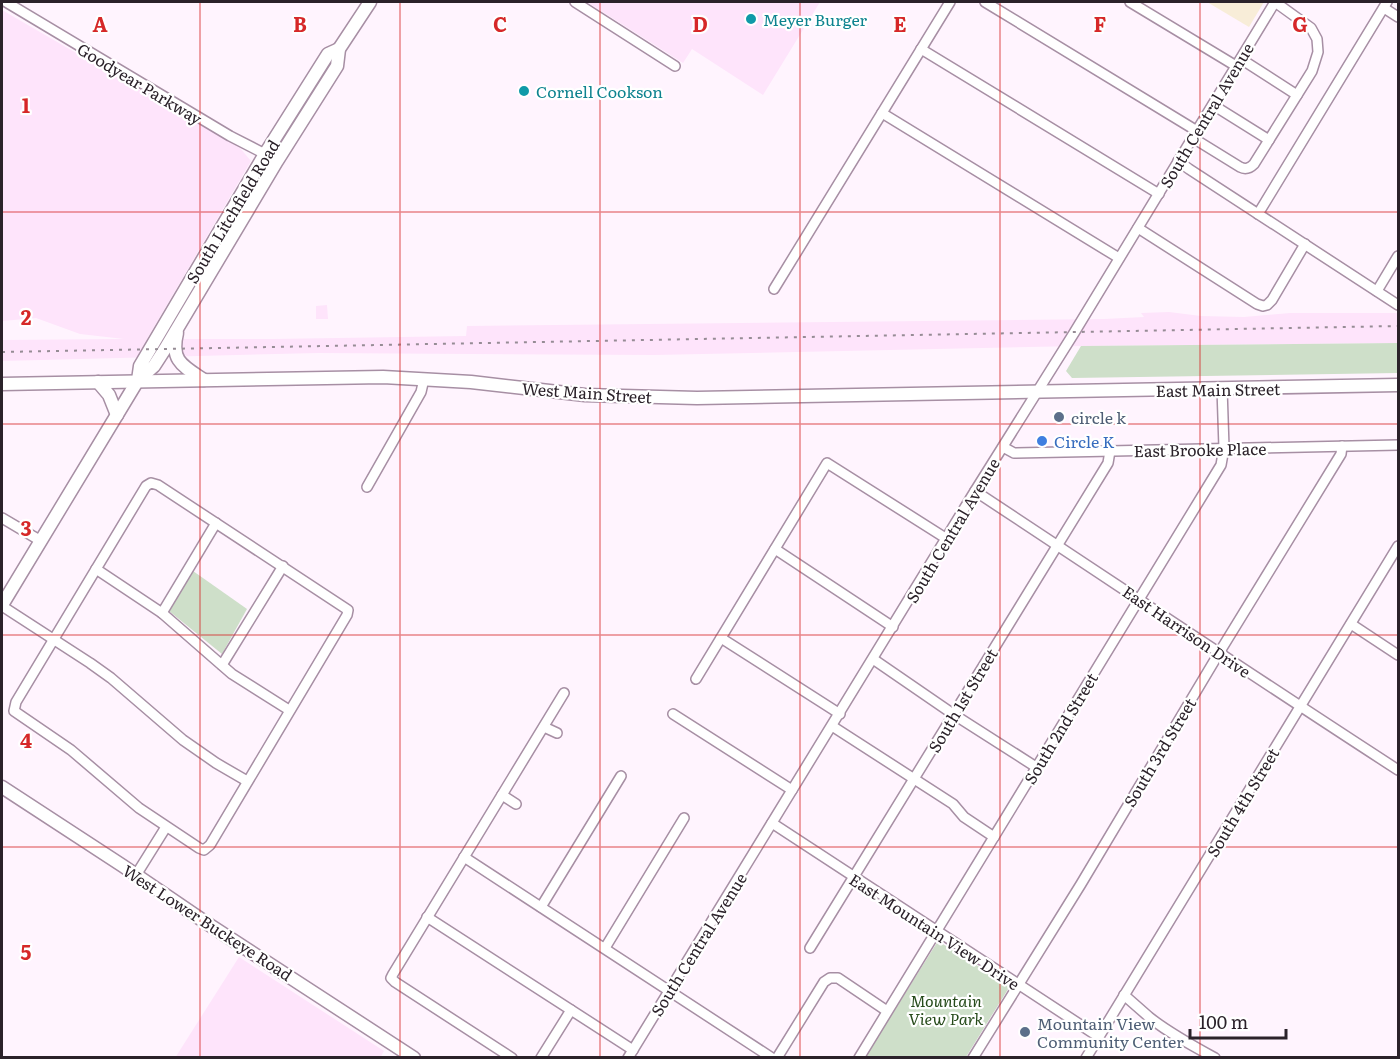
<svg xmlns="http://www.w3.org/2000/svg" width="1400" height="1059" font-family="Literata,serif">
  <rect width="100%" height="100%" fill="#fff4fe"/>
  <!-- built -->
  <g fill="#fee4fb">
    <polygon points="587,2 820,2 763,95 692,49 683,63"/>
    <polygon points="2,10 240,148 251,161 147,339 273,339 466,336 467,326 1104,319 1144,317 1141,313 1169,312 1201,316 1244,317 1290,313 1398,313 1398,343 1081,346 654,355 318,353 2,361 2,340 124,339 80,334 36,318 2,321"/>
    <polygon points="327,305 328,319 316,319 316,306"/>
    <polygon points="239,957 384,1051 380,1058 175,1058"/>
  </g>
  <!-- education -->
  <polygon fill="#f8edd8" points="1207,2 1264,2 1249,27"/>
  <!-- green -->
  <g fill="#cedfc9">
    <polygon points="1398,343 1398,373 1072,378 1066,371 1081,346"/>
    <polygon points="193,571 247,609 222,654 169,611"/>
    <polygon points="938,941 1010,986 966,1057 865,1057"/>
  </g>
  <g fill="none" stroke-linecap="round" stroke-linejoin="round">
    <defs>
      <g id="minor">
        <polyline points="6,2 230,136 265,154"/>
        <polyline points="575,2 675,66"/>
        <polyline points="985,2 1197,131"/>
        <polyline points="1130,2 1236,66"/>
        <polyline points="1384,8 1398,17"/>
        <polyline points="921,49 1159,194"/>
        <polyline points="1241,59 1297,95"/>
        <polyline points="1213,105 1269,140"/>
        <polyline points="882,113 1119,258"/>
        <path d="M 1193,138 L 1240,167 C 1246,170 1250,168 1254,164 L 1312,71 L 1318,52 L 1317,39 L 1311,28 L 1275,2"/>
        <polyline points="1178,161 1189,169 1398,305"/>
        <polyline points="1258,214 1387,2"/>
        <polyline points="1138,228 1257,304 1263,306 1267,305 1272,300 1305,244"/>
        <polyline points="774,289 950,2"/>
        <polyline points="1377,291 1398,256"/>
        <polyline points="1003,447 1014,453 1398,445"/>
        <polygon points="151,483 158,485 348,610 347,615 210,845 204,850 199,848 139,808 71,750 14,711 16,702 146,486"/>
        <polyline points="367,487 421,392 424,379"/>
        <path d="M 975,491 C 1116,584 1256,678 1398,770"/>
        <polyline points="2,518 41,541"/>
        <polyline points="775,549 893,627"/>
        <polyline points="96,569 162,613 232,674 289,710"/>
        <polyline points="2,606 90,663 111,678 183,740 216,763 247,781"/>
        <polyline points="162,613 216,523"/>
        <polyline points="1351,624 1398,655"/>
        <polyline points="721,638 840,714"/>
        <polyline points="873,659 953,714 1036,767"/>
        <polyline points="222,665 283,566"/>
        <polyline points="696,679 827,463 947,539"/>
        <polyline points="673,714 792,790"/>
        <polyline points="832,726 953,804 964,817 994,837"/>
        <polyline points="544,727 557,733"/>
        <polyline points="502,795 516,804"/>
        <polyline points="772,823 1099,1037"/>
        <polyline points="464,857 772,1058"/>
        <polyline points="136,875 166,827"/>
        <polyline points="541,907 621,776"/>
        <polyline points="427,917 633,1050"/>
        <polyline points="605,948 684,818"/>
        <polyline points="810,948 1108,463 1110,451"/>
        <path d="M 1124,995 C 1132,1002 1141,1010 1149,1017 C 1169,1033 1193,1046 1215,1058"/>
        <polyline points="512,1058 395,982 391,978 393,974 564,693"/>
        <polyline points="541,1058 571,1010"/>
        <polyline points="628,1058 975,491 1074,333 1275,2"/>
        <polyline points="777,1058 824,982 830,978 838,978 887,1011"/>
        <polyline points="859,1058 1221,465 1224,448 1222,388"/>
        <polyline points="973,1058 1081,884 1219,653 1341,454 1342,446"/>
        <polyline points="1086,1058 1398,546"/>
      </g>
      <g id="major">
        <path d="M 177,333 C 170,361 183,366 204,380"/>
        <polyline points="138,380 140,366 265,154 328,54 339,49"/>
        <polyline points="98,382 109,395 117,415"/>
        <polyline points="2,384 383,377 471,382 585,395 697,398 1398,385"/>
        <polyline points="2,605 138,380 154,366 165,349 277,161 337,66 339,49 370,2"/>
        <polyline points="2,787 123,866 205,922 414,1058"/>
      </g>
    </defs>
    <!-- minor casing -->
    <use href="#minor" stroke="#a78fa4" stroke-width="12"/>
    <!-- major casing -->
    <use href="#major" stroke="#a78fa4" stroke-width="15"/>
    <!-- minor -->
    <use href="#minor" stroke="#fff" stroke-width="9"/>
    <!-- major -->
    <use href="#major" stroke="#fff" stroke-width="12"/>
    <!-- rail -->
    <polyline stroke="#968c95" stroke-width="2" stroke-dasharray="3 6" stroke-linecap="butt" points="2,352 1398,326"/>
  </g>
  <!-- grid -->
  <path fill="none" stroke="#d62828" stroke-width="1.5" stroke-opacity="0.55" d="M 200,2 L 200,1058M 400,2 L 400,1058M 600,2 L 600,1058M 800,2 L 800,1058M 1000,2 L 1000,1058M 1200,2 L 1200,1058M 2,212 L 1398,212M 2,424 L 1398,424M 2,635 L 1398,635M 2,847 L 1398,847"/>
  <!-- markers -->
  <g fill="#0f9aa8" stroke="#fff" stroke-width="2">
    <circle cx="751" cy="19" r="6"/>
    <circle cx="524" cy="91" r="6"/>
  </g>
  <g fill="#5c6f8a" stroke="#fff" stroke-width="2">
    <circle cx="1059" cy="417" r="6"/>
    <circle cx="1025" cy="1032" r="6"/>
  </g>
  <circle fill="#3f7fe0" stroke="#fff" stroke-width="2" cx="1042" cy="441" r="6"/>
  <g text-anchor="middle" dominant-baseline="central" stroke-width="4.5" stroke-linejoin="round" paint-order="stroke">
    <!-- culture labels -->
    <g font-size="16" fill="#0d838f" stroke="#fff" text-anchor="start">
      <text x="763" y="19">Meyer Burger</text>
      <text x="536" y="91">Cornell Cookson</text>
    </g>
    <!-- street labels -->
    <g font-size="16" fill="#2b222a" stroke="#fff">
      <text transform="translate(140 83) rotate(31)">Goodyear Parkway</text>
      <text transform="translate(1206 115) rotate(-59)">South Central Avenue</text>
      <text transform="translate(232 211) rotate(-59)">South Litchfield Road</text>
      <text transform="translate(1218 389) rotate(-1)">East Main Street</text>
      <text transform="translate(587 392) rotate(4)">West Main Street</text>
      <text transform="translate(1200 449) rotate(-1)">East Brooke Place</text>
      <text transform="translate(952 530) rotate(-59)">South Central Avenue</text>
      <text transform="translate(1187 631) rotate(34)">East Harrison Drive</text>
      <text transform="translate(962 700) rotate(-59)">South 1st Street</text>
      <text transform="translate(1060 728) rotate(-59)">South 2nd Street</text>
      <text transform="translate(1159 752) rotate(-59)">South 3rd Street</text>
      <text transform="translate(1242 802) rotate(-59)">South 4th Street</text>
      <text transform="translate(208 922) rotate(33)">West Lower Buckeye Road</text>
      <text transform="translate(935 931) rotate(33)">East Mountain View Drive</text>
      <text transform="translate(698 944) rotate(-58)">South Central Avenue</text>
    </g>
    <!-- service labels -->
    <g font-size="16" fill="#4e5e75" stroke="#fff" text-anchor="start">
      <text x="1071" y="417">circle k</text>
      <text x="1037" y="1023">Mountain View<tspan x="1037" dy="18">Community Center</tspan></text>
    </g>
    <!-- shop labels -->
    <g font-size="16" fill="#366cbe" stroke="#fff" text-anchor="start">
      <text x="1054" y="441">Circle K</text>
    </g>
    <!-- park labels -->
    <g font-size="16" font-style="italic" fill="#264a1a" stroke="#fff">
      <text x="946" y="1000">Mountain<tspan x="946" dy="18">View Park</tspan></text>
    </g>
  </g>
  <g font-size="20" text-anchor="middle" font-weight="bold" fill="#d62828" stroke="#fff" stroke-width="4.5" stroke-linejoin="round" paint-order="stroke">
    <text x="100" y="32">A</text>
    <text x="300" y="32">B</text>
    <text x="500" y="32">C</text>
    <text x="700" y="32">D</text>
    <text x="900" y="32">E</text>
    <text x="1100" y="32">F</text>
    <text x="1300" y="32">G</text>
    <text x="26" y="113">1</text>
    <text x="26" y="325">2</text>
    <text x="26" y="536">3</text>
    <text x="26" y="748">4</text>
    <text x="26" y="960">5</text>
  </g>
  <!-- border -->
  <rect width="1400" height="1059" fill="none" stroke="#2b222a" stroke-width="6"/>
  <!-- scale -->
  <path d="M1190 1029v9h96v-9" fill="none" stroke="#2b222a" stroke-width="3"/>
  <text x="1199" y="1029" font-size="18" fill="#2b222a" stroke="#ffffff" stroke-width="4.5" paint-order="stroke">100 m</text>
</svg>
